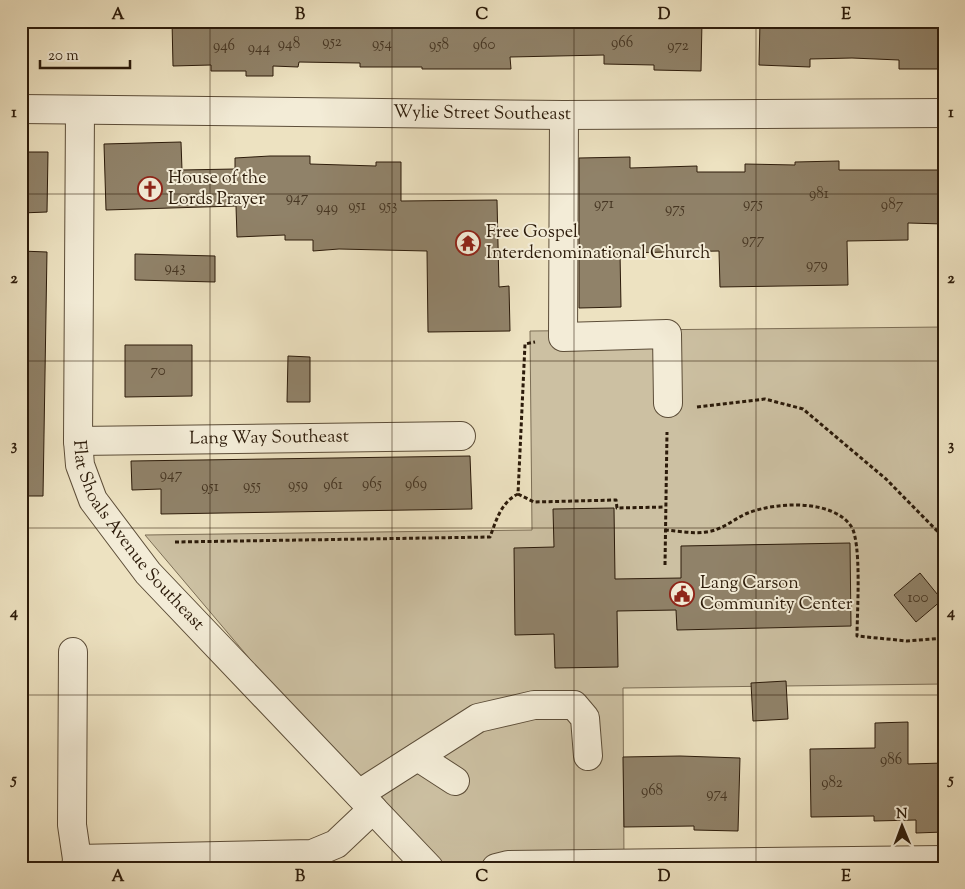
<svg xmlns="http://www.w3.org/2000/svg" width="965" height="889" font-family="'Sorts Mill Goudy',serif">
  <rect width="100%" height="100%" fill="#ede2c1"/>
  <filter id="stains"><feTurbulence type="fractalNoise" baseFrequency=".004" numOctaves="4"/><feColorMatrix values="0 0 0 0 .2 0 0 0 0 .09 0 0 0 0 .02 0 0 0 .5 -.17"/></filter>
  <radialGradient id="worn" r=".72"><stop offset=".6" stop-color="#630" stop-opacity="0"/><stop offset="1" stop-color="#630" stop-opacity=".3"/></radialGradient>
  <!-- park -->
  <polygon fill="#ccc0a2" stroke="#7c6e56" points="944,327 944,684 623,688 624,864 425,866 145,535 532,530 530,331"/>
  <!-- building -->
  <g fill="#908269" stroke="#2c1b0a">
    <polygon points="172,21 702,21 701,71 654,70 654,65 604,64 604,55 510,57 511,69 422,69 422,67 360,67 360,63 299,62 298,67 273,66 273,76 246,76 246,71 211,71 211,65 173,66"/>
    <polygon points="760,21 944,21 944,50 938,50 938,69 899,69 899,60 852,58 810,59 810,67 759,65"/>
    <polygon points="181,142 182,170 235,169 235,158 270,156 310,156 310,164 376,166 376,162 401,162 401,201 497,200 499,287 509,286 510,331 428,332 427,251 339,249 313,251 313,240 285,240 285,235 237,237 236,206 106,210 104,144"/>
    <polygon points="21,152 48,152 47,212 21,213"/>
    <polygon points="630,157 630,168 697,166 697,172 745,172 745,164 795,165 795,162 839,161 839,170 944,170 944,224 908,223 908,240 847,241 848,285 720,287 719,251 620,253 621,307 579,308 579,158"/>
    <polygon points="21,251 47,252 43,496 21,496"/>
    <polygon points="135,254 215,256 215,282 135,280"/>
    <polygon points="125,345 192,345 192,396 125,397"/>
    <polygon points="288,356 310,357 310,402 287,402"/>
    <polygon points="470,456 472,509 161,514 161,489 132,490 131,461"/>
    <polygon points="614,508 615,579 681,578 681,546 850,543 851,626 677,630 676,610 617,611 618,667 555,668 554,634 515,635 514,548 554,547 553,509"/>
    <polygon points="920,573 942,600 916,622 894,595"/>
    <polygon points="786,681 788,719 753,721 751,683"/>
    <polygon points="908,722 908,764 944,763 944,832 916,833 916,820 874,821 874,816 811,817 810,749 875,748 875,723"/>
    <polygon points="680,756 740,758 738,831 694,830 694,826 624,827 623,757"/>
  </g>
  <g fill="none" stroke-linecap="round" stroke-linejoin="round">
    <defs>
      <g id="minor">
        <path id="s1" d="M 21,109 L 564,115 L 944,113"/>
        <path id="s2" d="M 80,110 L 78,441 L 80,465 L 93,500 L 148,573 L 429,868"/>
        <polyline points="564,115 563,337 667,334 668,403"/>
        <path id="s3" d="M 78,441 L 461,436"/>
        <polyline points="73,652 72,825 77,859 76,868"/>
        <polyline points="418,757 455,781"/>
        <polyline points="359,794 478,718 534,705 574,705 585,718 588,756"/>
        <polyline points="77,859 312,854 336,844 373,809"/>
        <polyline points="496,868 508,865 944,860"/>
      </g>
    </defs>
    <!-- minor casing -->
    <use href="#minor" stroke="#5c4d38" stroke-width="30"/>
    <!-- path -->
    <g stroke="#2c1b0a" stroke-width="3" stroke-dasharray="4 2.5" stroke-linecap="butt">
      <polyline points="697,407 765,399 803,409 886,479 944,538"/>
      <polyline points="518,494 534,502 616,500 617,508 665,507"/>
      <path d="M 665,530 C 678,531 693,534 706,532 C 723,530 733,519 748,513 C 776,502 832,499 851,526 C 862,542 857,614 857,636 L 907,641 L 944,638"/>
      <path d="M 175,542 L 490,537 C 496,521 501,502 518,494 L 525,344 L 535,342"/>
      <polyline points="665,565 667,432"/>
    </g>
    <!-- minor -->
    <use href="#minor" stroke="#f3ecd7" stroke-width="28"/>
  </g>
  <!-- grid -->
  <path fill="none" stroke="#2c1b0a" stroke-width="1" stroke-opacity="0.55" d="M 210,21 L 210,868M 392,21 L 392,868M 574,21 L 574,868M 756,21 L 756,868M 21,194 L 944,194M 21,361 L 944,361M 21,528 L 944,528M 21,695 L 944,695"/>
  <!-- icons -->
  <defs>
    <symbol id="church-ring" viewBox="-11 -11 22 22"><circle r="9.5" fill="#f3ecd7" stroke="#8f2418" stroke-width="1.5"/><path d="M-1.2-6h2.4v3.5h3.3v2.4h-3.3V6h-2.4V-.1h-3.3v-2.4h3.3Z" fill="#8f2418"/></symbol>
    <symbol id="temple-ring" viewBox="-11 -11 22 22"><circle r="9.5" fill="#f3ecd7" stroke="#8f2418" stroke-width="1.5"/><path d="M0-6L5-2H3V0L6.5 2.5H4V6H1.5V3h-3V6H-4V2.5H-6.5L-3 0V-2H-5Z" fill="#8f2418"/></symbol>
    <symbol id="civic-ring" viewBox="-11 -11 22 22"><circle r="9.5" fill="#f3ecd7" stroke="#8f2418" stroke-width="1.5"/><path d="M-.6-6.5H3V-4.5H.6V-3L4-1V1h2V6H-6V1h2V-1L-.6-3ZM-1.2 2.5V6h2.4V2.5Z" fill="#8f2418"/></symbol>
  </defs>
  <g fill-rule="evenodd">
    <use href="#church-ring" x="136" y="175" width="28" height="28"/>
    <use href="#temple-ring" x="454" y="229" width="28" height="28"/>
    <use href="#civic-ring" x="668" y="580" width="28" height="28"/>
  </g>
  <g text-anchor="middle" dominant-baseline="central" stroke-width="4" stroke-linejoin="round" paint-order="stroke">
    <!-- number labels -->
    <g font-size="15" fill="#453522">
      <text x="332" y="42">952</text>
      <text x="622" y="43">966</text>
      <text x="289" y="44">948</text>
      <text x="382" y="44">954</text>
      <text x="439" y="45">958</text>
      <text x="484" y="45">960</text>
      <text x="224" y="46">946</text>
      <text x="678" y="46">972</text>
      <text x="259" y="48">944</text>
      <text x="819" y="194">981</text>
      <text x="297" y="198">947</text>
      <text x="604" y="204">971</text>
      <text x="753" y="204">975</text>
      <text x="892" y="205">987</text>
      <text x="357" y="206">951</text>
      <text x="388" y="206">953</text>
      <text x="327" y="208">949</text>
      <text x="675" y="209">975</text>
      <text x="753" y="240">977</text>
      <text x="817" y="265">979</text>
      <text x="175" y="268">943</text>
      <text x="158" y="371">70</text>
      <text x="171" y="475">947</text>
      <text x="372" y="484">965</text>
      <text x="416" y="484">969</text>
      <text x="298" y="485">959</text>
      <text x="333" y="485">961</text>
      <text x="252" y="486">955</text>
      <text x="210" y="487">951</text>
      <text x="918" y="598">100</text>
      <text x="891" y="760">986</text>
      <text x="832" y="783">982</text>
      <text x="652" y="791">968</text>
      <text x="717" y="794">974</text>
    </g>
    <!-- street labels -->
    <g font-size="18" fill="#2c1b0a" stroke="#f3ecd7">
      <text stroke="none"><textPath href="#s1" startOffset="461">Wylie Street Southeast</textPath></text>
      <text stroke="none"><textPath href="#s3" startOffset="191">Lang Way Southeast</textPath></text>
      <text stroke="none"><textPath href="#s2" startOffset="445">Flat Shoals Avenue Southeast</textPath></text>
    </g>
    <!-- poi labels -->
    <g font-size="18" fill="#2c1b0a" stroke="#f3ecd7" text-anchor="start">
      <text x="168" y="179">House of the<tspan x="168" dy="21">Lords Prayer</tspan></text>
      <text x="486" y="233">Free Gospel<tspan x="486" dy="21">Interdenominational Church</tspan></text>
      <text x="700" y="584">Lang Carson<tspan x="700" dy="21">Community Center</tspan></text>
    </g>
  </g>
  <!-- margin -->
  <rect width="965" height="889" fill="none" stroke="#ede2c1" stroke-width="55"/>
  <!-- north arrow -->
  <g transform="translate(902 826) rotate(359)" stroke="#f3ecd7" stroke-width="4" paint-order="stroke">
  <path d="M0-4L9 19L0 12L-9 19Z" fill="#2c1b0a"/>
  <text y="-8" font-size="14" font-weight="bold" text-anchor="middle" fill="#2c1b0a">N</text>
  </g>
  <!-- scale -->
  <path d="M40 60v8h90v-8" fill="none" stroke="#2c1b0a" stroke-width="2.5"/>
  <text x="48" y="60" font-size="15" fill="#2c1b0a" stroke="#f3ecd7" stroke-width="4" paint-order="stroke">20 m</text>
  <rect x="28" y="28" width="910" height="834" fill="none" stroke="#2c1b0a" stroke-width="2"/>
  <g font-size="16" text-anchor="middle" font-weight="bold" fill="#2c1b0a">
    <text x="118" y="19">A</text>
    <text x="300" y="19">B</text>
    <text x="482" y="19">C</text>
    <text x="664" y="19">D</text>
    <text x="846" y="19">E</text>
    <text x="14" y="117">1</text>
    <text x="951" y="117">1</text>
    <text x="14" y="283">2</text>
    <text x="951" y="283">2</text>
    <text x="14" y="450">3</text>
    <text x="951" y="450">3</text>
    <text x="14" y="617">4</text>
    <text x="951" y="617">4</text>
    <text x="14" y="784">5</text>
    <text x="951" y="784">5</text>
    <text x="118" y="881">A</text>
    <text x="300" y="881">B</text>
    <text x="482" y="881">C</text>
    <text x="664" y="881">D</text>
    <text x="846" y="881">E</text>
  </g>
  <rect width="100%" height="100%" filter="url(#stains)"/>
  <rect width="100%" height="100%" fill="url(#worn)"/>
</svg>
